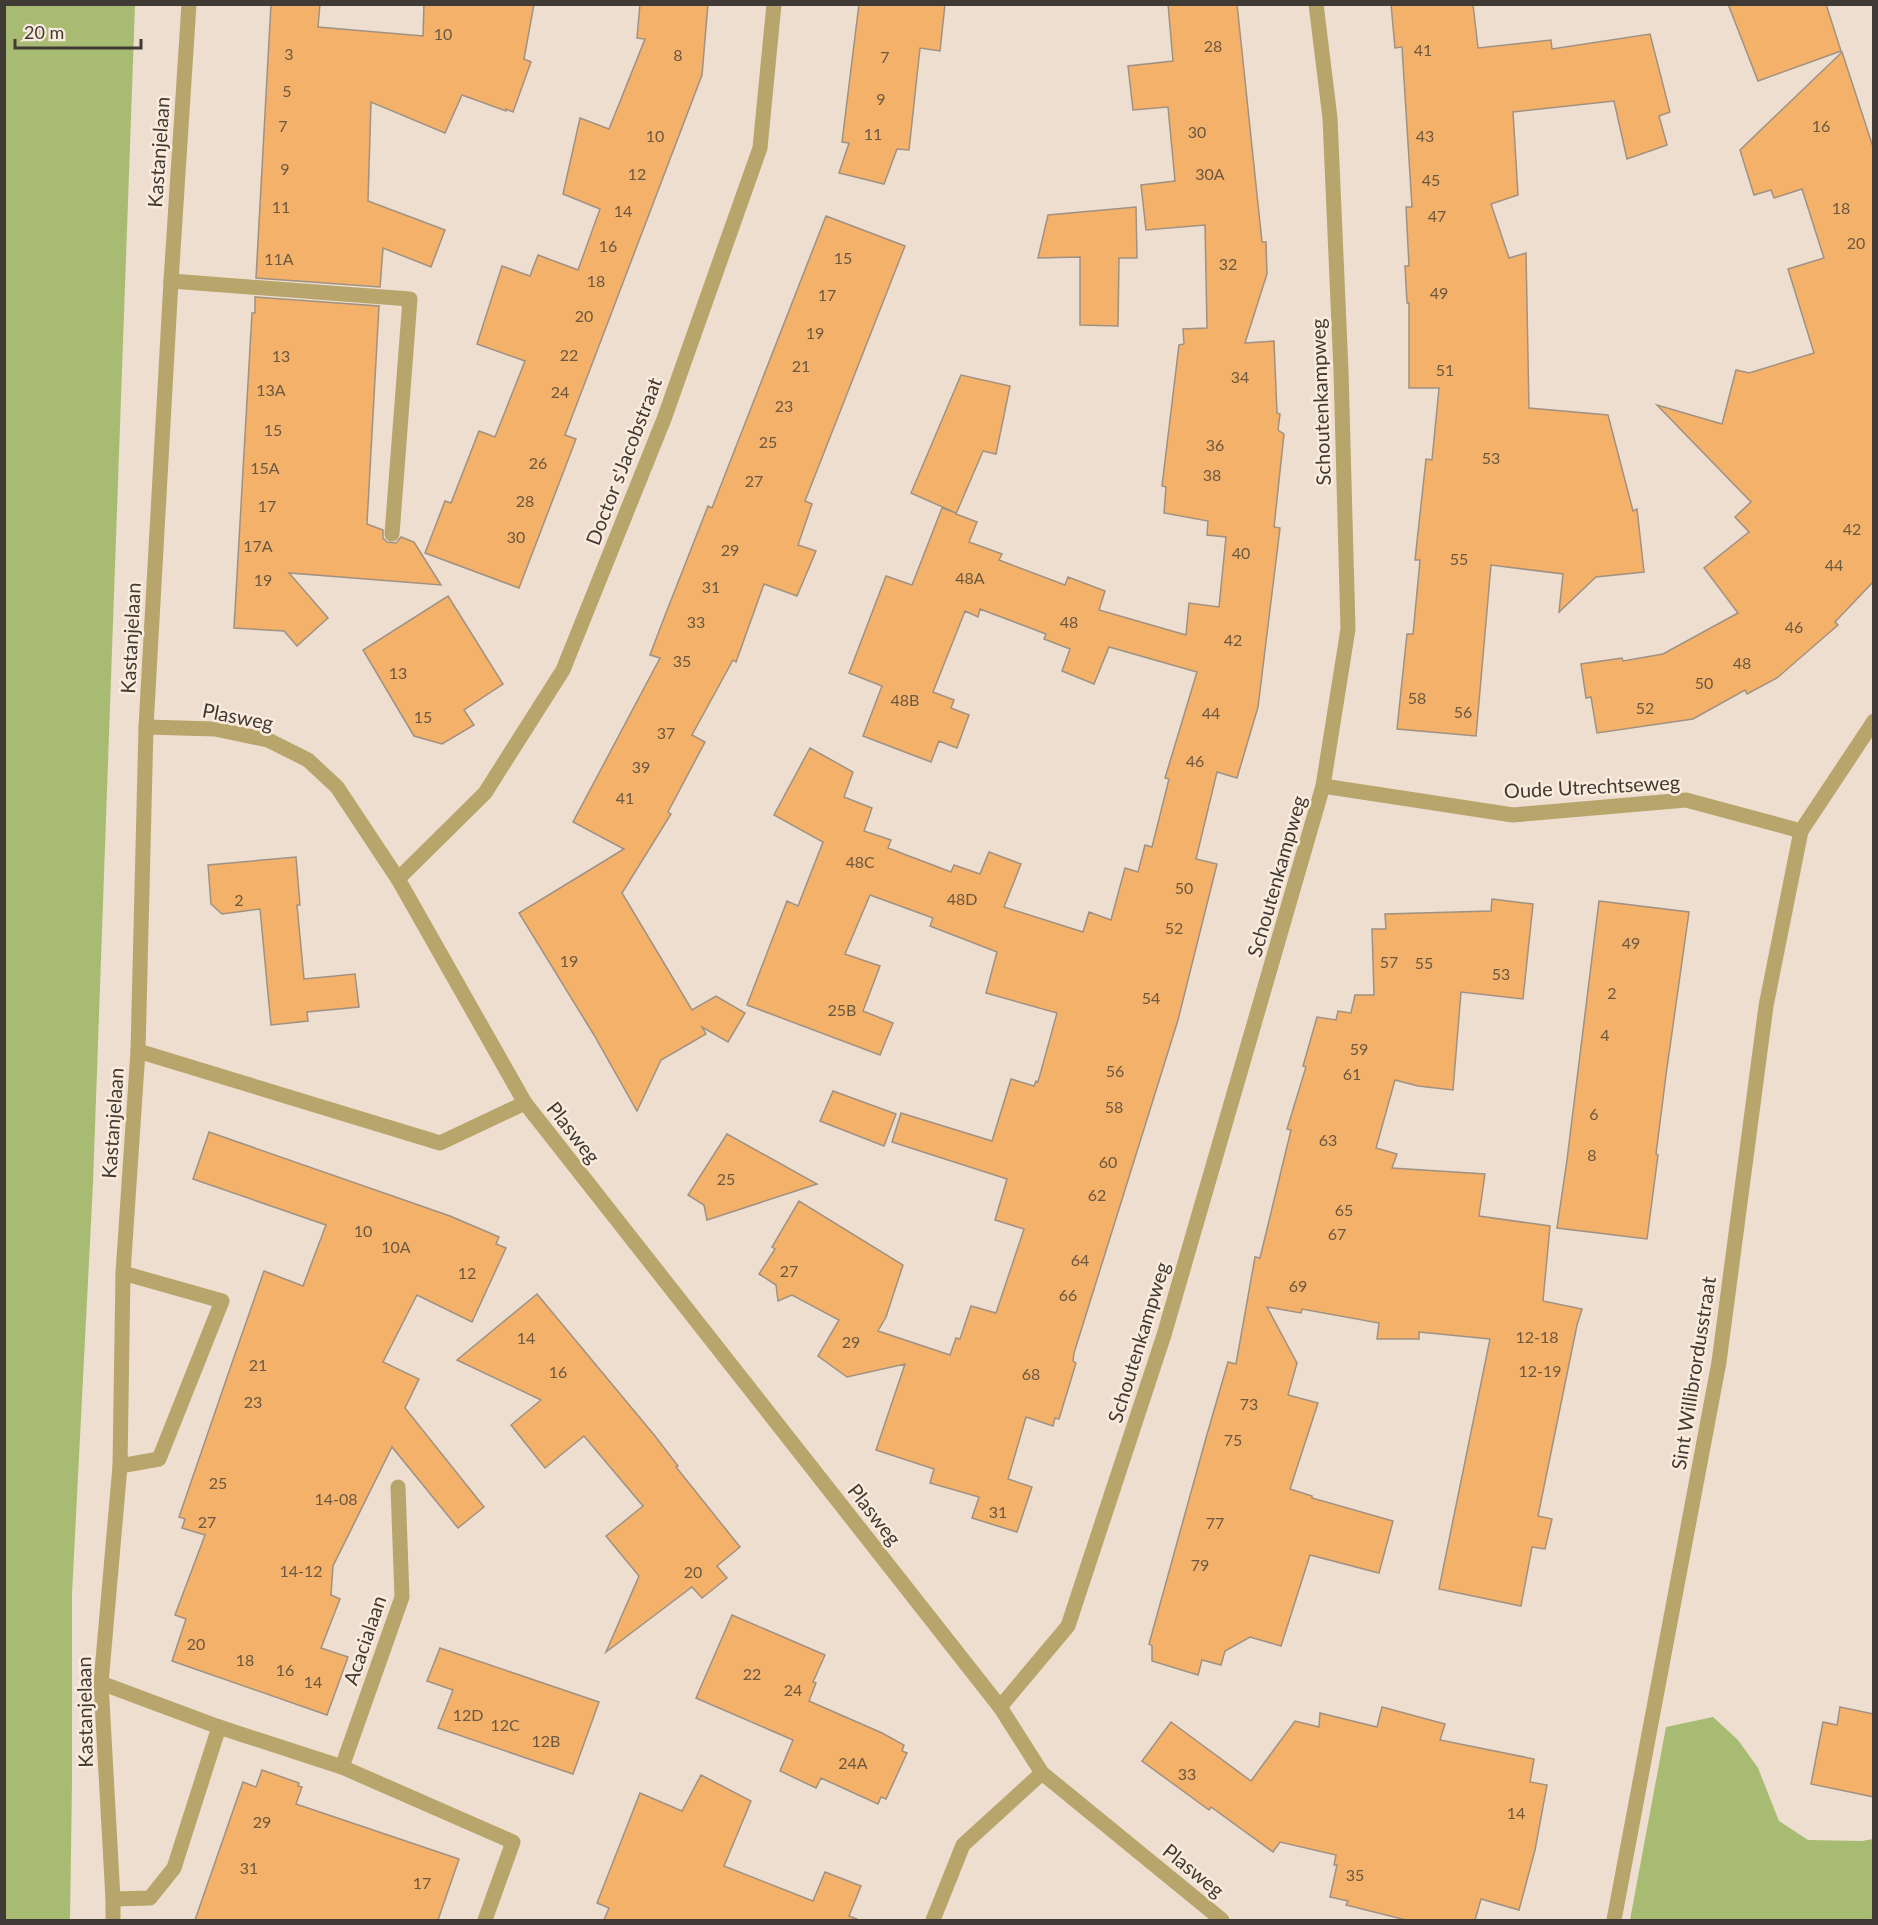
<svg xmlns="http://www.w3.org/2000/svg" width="1878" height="1925" font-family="Lato,sans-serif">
  <rect width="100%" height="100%" fill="#eddecf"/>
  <!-- green -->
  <g fill="#a8bb72">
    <polygon points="5,4 135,5 93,1183 72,1594 72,1782 70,1920 4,1920"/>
    <polygon points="1713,1717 1738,1740 1758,1768 1779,1821 1808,1840 1862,1841 1873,1839 1873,1918 1869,1920 1630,1920 1666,1727"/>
  </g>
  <!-- building -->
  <g fill="#f3b169" stroke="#a09183" stroke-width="1.5">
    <polygon points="271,4 320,4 318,27 423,36 424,4 534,4 524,59 531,62 513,112 506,109 506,111 462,95 445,133 371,102 368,201 445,230 431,267 383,248 380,287 256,278"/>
    <polygon points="640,4 708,4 702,75 565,435 576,439 519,588 425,553 445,501 451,503 479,431 495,437 525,361 477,344 502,266 530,276 538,255 578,270 600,209 563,194 580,118 609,129 645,39 637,38"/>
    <polygon points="859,4 945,4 940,51 920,48 909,150 897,149 884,184 839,173 849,143 842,142"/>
    <polygon points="1168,4 1237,4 1262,242 1266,242 1267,274 1245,343 1274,341 1277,413 1280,414 1278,430 1284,434 1274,527 1280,528 1258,707 1237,778 1217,772 1196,859 1217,864 1178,1020 1074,1353 1073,1361 1076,1363 1059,1419 1055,1418 1053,1426 1026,1417 1008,1479 1032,1487 1017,1532 972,1518 979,1497 930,1483 934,1469 876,1450 905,1364 847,1377 818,1356 839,1320 792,1295 778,1301 776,1285 759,1274 775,1249 772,1247 799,1201 903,1265 886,1317 878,1331 950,1355 956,1338 960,1339 971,1306 996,1313 1024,1229 995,1220 1007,1179 892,1142 901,1113 992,1141 1011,1079 1034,1086 1036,1081 1038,1082 1057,1013 986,993 997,952 930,926 933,918 870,895 845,954 880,966 863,1011 893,1023 880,1055 747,1005 787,901 798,906 823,842 774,815 810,748 853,772 844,797 872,808 864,831 891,840 888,848 951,872 954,865 980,874 989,852 1021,864 1004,907 1083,932 1089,912 1111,920 1125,868 1138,872 1145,845 1152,847 1169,779 1165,778 1197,672 1109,647 1094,684 1062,671 1070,649 1044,639 1046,634 980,609 978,617 965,611 933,692 954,700 951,708 969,715 957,748 939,741 931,762 863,736 882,686 849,673 886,576 912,585 942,508 956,513 911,493 961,375 1010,386 996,454 983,451 956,514 977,522 969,542 1002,554 999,560 1065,585 1068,577 1105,591 1099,610 1186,635 1189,603 1219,607 1226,537 1207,535 1208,521 1164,513 1166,487 1162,486 1179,345 1184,344 1183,329 1207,328 1205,225 1146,230 1141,185 1175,181 1168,107 1133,110 1128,66 1173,61"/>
    <polygon points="1391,4 1473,4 1478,48 1551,40 1552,49 1650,34 1670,112 1659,116 1667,145 1627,159 1614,101 1513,112 1518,195 1491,204 1509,258 1526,253 1529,408 1608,415 1633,511 1637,509 1644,572 1596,577 1559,612 1563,574 1491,565 1476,736 1397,729 1407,634 1413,634 1420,560 1415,560 1426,459 1432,460 1439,388 1409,388 1409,303 1407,303 1405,266 1409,266 1406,207 1412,207 1402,47 1395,48"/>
    <polygon points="1728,4 1826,4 1841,51 1758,81"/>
    <polygon points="1842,52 1874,150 1874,581 1835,622 1838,625 1777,678 1747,694 1745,690 1693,719 1597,733 1591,697 1586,698 1581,664 1622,658 1623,661 1663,654 1738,613 1704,568 1749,532 1735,517 1751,502 1657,405 1722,424 1736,370 1749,373 1814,353 1788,269 1824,258 1802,189 1774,198 1771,190 1754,195 1740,150"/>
    <polygon points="1136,207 1137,258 1119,258 1118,326 1080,325 1080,257 1038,258 1048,215"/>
    <polygon points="826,216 905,246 805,501 812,504 798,545 816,551 797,596 764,584 736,662 733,660 692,735 705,742 668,812 671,814 622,893 692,1010 716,996 745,1013 728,1042 702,1027 706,1034 661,1060 637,1111 594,1035 519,913 624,849 573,822 660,658 650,655 664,618 708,506 712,508"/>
    <polygon points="255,297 379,306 367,524 383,530 383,538 387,542 396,543 401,537 414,542 441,585 289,573 328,618 297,646 284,631 234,628 252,313 255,313"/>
    <polygon points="448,596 503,684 464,710 474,725 442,744 414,736 363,650"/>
    <polygon points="296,857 300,905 297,905 304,979 355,974 359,1007 307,1012 308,1021 271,1025 260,909 222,914 211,904 208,865"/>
    <polygon points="1492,899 1533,904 1523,999 1461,992 1453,1090 1418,1086 1395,1080 1376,1148 1397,1154 1392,1168 1485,1174 1479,1216 1550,1226 1543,1301 1582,1309 1577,1325 1538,1516 1552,1519 1545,1549 1532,1547 1521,1606 1439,1589 1490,1339 1419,1332 1419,1339 1377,1339 1379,1323 1302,1309 1301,1313 1267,1307 1297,1363 1288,1395 1318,1403 1290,1489 1312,1496 1312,1498 1393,1521 1379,1573 1310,1555 1281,1646 1250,1637 1225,1651 1221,1665 1202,1660 1198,1675 1152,1661 1152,1646 1149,1644 1206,1438 1228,1362 1236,1364 1255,1257 1260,1258 1291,1130 1287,1129 1306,1067 1303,1066 1317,1017 1336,1020 1338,1011 1351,1013 1355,995 1374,995 1372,929 1386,929 1385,914 1491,911"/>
    <polygon points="1599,901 1689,912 1666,1075 1656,1154 1658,1155 1647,1239 1557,1228 1567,1160"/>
    <polygon points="833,1091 896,1114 884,1146 820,1121"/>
    <polygon points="209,1132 450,1216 499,1237 496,1244 506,1248 472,1322 417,1295 383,1362 419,1379 405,1408 484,1507 458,1528 392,1447 333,1566 331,1595 340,1599 321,1648 348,1657 327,1715 172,1661 186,1619 175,1615 205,1535 182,1528 185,1519 179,1517 233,1360 264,1271 303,1286 326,1225 193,1179"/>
    <polygon points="727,1134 817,1184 707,1220 704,1205 688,1195"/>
    <polygon points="537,1294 655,1436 678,1466 676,1467 740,1547 717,1566 727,1578 702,1598 692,1587 606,1652 639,1576 606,1536 643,1506 584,1436 545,1468 511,1425 541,1400 457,1360"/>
    <polygon points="732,1615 825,1655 813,1682 816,1683 809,1701 882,1733 904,1745 902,1751 907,1753 886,1799 881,1797 878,1804 821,1778 816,1788 780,1771 793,1740 696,1698"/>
    <polygon points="440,1648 599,1702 573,1774 438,1728 453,1690 427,1681"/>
    <polygon points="1382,1707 1445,1724 1440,1740 1534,1759 1530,1782 1547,1785 1535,1850 1519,1910 1481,1899 1475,1920 1406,1920 1346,1905 1348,1901 1330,1897 1337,1865 1334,1865 1336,1855 1280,1842 1273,1852 1211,1807 1209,1810 1142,1761 1171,1722 1251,1781 1295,1721 1319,1727 1320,1713 1377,1727"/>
    <polygon points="1840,1707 1874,1714 1874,1797 1811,1784 1823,1722 1837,1725"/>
    <polygon points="262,1770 299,1783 298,1786 302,1787 296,1804 459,1859 438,1920 195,1920 243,1782 256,1787"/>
    <polygon points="701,1775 751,1801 724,1866 813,1901 825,1872 861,1886 849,1916 857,1919 857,1920 604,1920 609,1908 597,1903 640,1793 682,1811"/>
  </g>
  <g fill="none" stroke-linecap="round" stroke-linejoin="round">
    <!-- service -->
    <g stroke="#b7a56b" stroke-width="15">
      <polyline points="171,281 410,299 392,534"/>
      <polyline points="342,1767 402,1597 398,1487"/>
    </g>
    <!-- minor -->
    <g stroke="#b7a56b" stroke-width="15">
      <polyline points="146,727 215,729 268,740 308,760 337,787 398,879 525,1103 1000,1707 1042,1773 1222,1920"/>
      <polyline points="1323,786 1513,815 1686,800 1801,831 1874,721"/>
      <polyline points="398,879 485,793 563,670 664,419 760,148 774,4"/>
      <polyline points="138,1051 440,1143 525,1103"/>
      <polyline points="120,1466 159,1459 222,1301 123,1273"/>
      <polyline points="101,1683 219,1727"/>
      <polyline points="1000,1707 1068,1626 1164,1335 1323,786 1348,629 1341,371 1330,118 1316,4"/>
      <polyline points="113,1899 150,1898 174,1868 219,1727 342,1767 513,1842 485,1920"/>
      <polyline points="113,1920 113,1899 101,1683 120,1466 123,1273 138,1051 146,727 171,281 189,4"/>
      <polyline points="933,1920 963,1845 1042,1773"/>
      <polyline points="1614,1920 1719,1362 1766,1006 1801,831"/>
    </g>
  </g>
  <g text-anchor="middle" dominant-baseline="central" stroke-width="5" stroke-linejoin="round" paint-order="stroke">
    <!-- number labels -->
    <g font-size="16" fill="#6d5841">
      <text x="443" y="33">10</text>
      <text x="1213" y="45">28</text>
      <text x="1423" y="49">41</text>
      <text x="289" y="53">3</text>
      <text x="678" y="54">8</text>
      <text x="885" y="56">7</text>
      <text x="287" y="90">5</text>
      <text x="881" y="98">9</text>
      <text x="283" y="125">7</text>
      <text x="1821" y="125">16</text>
      <text x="1197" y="131">30</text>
      <text x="873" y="133">11</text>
      <text x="655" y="135">10</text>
      <text x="1425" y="135">43</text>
      <text x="285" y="168">9</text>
      <text x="637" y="173">12</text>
      <text x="1210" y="173">30A</text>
      <text x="1431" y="179">45</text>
      <text x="281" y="206">11</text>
      <text x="1841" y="207">18</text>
      <text x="623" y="210">14</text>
      <text x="1437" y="215">47</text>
      <text x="1856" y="242">20</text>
      <text x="608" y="245">16</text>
      <text x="843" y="257">15</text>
      <text x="279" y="258">11A</text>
      <text x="1228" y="263">32</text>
      <text x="596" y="280">18</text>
      <text x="1439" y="292">49</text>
      <text x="827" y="294">17</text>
      <text x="584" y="315">20</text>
      <text x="815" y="332">19</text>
      <text x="569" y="354">22</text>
      <text x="281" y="355">13</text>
      <text x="801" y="365">21</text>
      <text x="1445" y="369">51</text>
      <text x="1240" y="376">34</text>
      <text x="271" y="389">13A</text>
      <text x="560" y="391">24</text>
      <text x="784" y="405">23</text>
      <text x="273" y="429">15</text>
      <text x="768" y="441">25</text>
      <text x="1215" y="444">36</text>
      <text x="1491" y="457">53</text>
      <text x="538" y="462">26</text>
      <text x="265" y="467">15A</text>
      <text x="1212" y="474">38</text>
      <text x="754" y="480">27</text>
      <text x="525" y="500">28</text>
      <text x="267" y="505">17</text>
      <text x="1852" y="528">42</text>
      <text x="516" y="536">30</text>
      <text x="258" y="545">17A</text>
      <text x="730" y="549">29</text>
      <text x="1241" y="552">40</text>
      <text x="1459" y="558">55</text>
      <text x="1834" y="564">44</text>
      <text x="970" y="577">48A</text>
      <text x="263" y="579">19</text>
      <text x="711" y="586">31</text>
      <text x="696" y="621">33</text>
      <text x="1069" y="621">48</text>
      <text x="1794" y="626">46</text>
      <text x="1233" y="639">42</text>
      <text x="682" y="660">35</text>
      <text x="1742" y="662">48</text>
      <text x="398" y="672">13</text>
      <text x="1704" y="682">50</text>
      <text x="1417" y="697">58</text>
      <text x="905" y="699">48B</text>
      <text x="1645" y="707">52</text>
      <text x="1463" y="711">56</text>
      <text x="1211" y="712">44</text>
      <text x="423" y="716">15</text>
      <text x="666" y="732">37</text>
      <text x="1195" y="760">46</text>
      <text x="641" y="766">39</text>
      <text x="625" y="797">41</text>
      <text x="860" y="861">48C</text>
      <text x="1184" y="887">50</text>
      <text x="962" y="898">48D</text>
      <text x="239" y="899">2</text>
      <text x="1174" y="927">52</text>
      <text x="1631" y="942">49</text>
      <text x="569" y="960">19</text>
      <text x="1389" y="961">57</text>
      <text x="1424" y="962">55</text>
      <text x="1501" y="973">53</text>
      <text x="1612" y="992">2</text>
      <text x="1151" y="997">54</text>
      <text x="842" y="1009">25B</text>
      <text x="1605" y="1034">4</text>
      <text x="1359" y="1048">59</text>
      <text x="1115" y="1070">56</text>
      <text x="1352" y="1073">61</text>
      <text x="1114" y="1106">58</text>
      <text x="1594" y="1113">6</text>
      <text x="1328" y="1139">63</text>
      <text x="1592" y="1154">8</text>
      <text x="1108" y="1161">60</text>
      <text x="726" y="1178">25</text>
      <text x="1097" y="1194">62</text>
      <text x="1344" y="1209">65</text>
      <text x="363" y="1230">10</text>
      <text x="1337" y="1233">67</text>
      <text x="396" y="1246">10A</text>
      <text x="1080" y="1259">64</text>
      <text x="789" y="1270">27</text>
      <text x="467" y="1272">12</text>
      <text x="1298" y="1285">69</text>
      <text x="1068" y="1294">66</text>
      <text x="1537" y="1336">12-18</text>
      <text x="526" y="1337">14</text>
      <text x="851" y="1341">29</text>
      <text x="258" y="1364">21</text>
      <text x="1540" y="1370">12-19</text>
      <text x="558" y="1371">16</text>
      <text x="1031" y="1373">68</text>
      <text x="253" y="1401">23</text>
      <text x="1249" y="1403">73</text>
      <text x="1233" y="1439">75</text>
      <text x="218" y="1482">25</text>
      <text x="336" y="1498">14-08</text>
      <text x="998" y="1511">31</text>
      <text x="207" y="1521">27</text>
      <text x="1215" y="1522">77</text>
      <text x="1200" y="1564">79</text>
      <text x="301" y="1570">14-12</text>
      <text x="693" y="1571">20</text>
      <text x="196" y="1643">20</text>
      <text x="245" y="1659">18</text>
      <text x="285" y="1669">16</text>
      <text x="752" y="1673">22</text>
      <text x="313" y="1681">14</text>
      <text x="793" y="1689">24</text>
      <text x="468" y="1714">12D</text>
      <text x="505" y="1724">12C</text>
      <text x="546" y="1740">12B</text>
      <text x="853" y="1762">24A</text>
      <text x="1187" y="1773">33</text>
      <text x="1516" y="1812">14</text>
      <text x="262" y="1821">29</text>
      <text x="249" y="1867">31</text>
      <text x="1355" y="1874">35</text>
      <text x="422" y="1882">17</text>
    </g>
    <!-- street labels -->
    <g font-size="20" fill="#403a34" stroke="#faebdc">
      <text transform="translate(158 152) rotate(-86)">Kastanjelaan</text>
      <text transform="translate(1320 402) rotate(-92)">Schoutenkampweg</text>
      <text transform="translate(623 461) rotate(-69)">Doctor s'Jacobstraat</text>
      <text transform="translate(130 638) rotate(-87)">Kastanjelaan</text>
      <text transform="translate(238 716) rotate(11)">Plasweg</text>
      <text transform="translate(1592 786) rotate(-3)">Oude Utrechtseweg</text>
      <text transform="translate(1276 876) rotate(-74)">Schoutenkampweg</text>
      <text transform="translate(112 1123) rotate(-86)">Kastanjelaan</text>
      <text transform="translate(574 1132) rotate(52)">Plasweg</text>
      <text transform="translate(1138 1342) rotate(-73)">Schoutenkampweg</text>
      <text transform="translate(1693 1373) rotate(-81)">Sint Willibrordusstraat</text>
      <text transform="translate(875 1514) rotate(52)">Plasweg</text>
      <text transform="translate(364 1640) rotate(-71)">Acacialaan</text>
      <text transform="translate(84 1712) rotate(-91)">Kastanjelaan</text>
      <text transform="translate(1194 1870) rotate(39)">Plasweg</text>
    </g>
  </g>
  <!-- border -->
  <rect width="1878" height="1925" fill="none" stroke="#403a34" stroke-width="12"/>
  <!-- scale -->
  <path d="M15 39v9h126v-9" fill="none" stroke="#403a34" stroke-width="3"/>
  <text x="24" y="39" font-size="18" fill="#403a34" stroke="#faebdc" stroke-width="4.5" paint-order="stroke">20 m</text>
</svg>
